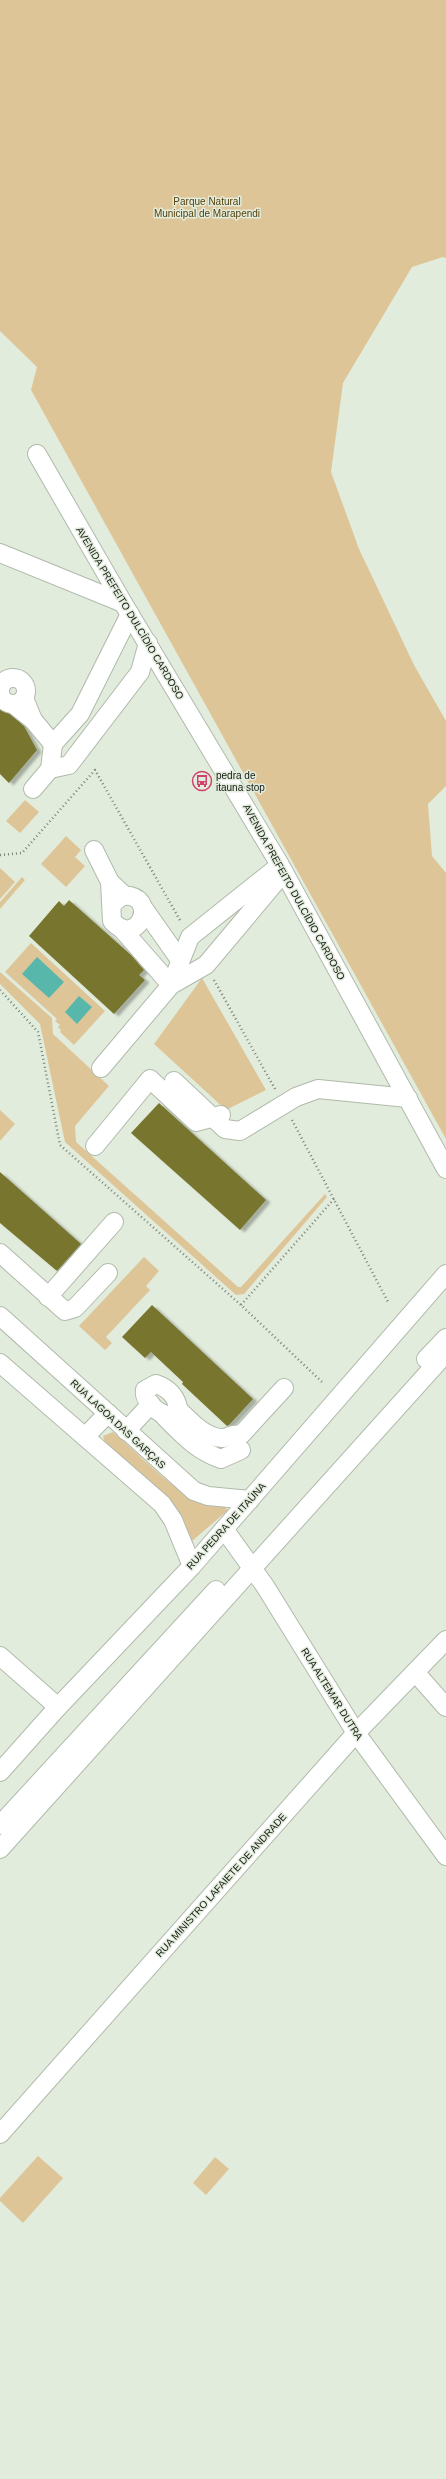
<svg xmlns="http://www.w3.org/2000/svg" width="446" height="2479" font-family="Helvetica,sans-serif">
  <defs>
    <filter id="shadow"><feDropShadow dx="4.5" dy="2.5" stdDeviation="1" flood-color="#0004"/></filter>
  </defs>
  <rect width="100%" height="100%" fill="#e2ecdc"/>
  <!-- green -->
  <g fill="#dec598">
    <polygon points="0,0 446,0 446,258 443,257 412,267 343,383 331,472 359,549 414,665 446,721 446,786 428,804 432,856 446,873 446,1139 31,390 37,367 0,331"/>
    <polygon points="25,800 39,812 20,833 6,821"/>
    <polygon points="66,836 81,850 75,857 85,866 66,887 41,864"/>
    <polygon points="0,868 15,882 0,899"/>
    <polygon points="22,877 25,880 0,909 0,902"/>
    <polygon points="31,943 105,1011 74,1045 60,1032 61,1030 58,1027 60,1025 55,1021 57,1019 5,972"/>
    <polygon points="0,972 52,1018 53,1034 109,1086 75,1126 76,1142 238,1287 241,1287 325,1194 327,1197 244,1294 236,1295 65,1142 40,1024 0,984"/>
    <polygon points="202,978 266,1090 226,1110 154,1044"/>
    <polygon points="0,1110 15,1124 0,1141"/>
    <polygon points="144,1257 159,1271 146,1286 150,1290 106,1337 112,1343 105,1350 79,1326"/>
    <path d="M 113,1432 C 134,1450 155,1472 178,1489 C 192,1499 217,1499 228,1510 L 192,1541 L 188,1538 L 183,1518 L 172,1502 L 105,1443 L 103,1436 Z"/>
    <polygon points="38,2156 63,2178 23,2223 0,2201 0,2198"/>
    <polygon points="215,2157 229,2169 206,2195 193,2183"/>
  </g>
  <!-- water -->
  <g fill="#57b7ab">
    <polygon points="37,957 64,982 49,998 22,974"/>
    <polygon points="79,996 92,1007 77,1024 65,1012"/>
  </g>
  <!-- building -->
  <g fill="#77752f" filter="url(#shadow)">
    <polygon points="0,695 4,700 3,708 24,726 37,750 9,783 0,774"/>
    <polygon points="69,900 131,955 144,970 139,975 145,980 114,1014 29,936 59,901 64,906"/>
    <polygon points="159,1103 266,1200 240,1230 131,1133"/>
    <polygon points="0,1172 81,1244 57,1271 0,1223"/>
    <polygon points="152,1305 253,1399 229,1425 227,1426 182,1384 183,1382 151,1352 145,1358 122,1337"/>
  </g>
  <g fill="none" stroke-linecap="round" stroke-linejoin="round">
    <defs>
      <g id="minor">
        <polyline points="37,454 123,603 280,865 446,1169"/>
        <polyline points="0,553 123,603"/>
        <polyline points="130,614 80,714 53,744 50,769 69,765 140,672 148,643"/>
        <circle cx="13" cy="691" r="13"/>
        <polyline points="13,704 33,720 24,698"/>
        <polyline points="33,720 53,744"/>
        <polyline points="33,789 50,769"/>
        <polyline points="94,850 110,882"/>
        <path d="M 112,906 C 116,899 122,895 130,896 C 158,902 136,948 112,921 L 110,882 L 125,896"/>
        <polyline points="142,906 180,960"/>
        <polyline points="121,928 171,985"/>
        <polyline points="171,985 190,937 279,866"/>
        <polyline points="101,1068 171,985 206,965 284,872"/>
        <polyline points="174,1081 225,1129 240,1131 296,1097 318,1089 408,1098"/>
        <polyline points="95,1146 150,1079 196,1122 221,1115"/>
        <polyline points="0,1253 65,1311 75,1308 108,1273"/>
        <polyline points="48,1297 114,1222"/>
        <polyline points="0,1316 194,1491 208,1496 250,1500"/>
        <polyline points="426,1359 446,1338"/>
        <polyline points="0,1363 162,1504 173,1520 192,1566"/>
        <path d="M 156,1384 C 168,1388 177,1397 178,1409 L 172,1415 C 160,1417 143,1401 145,1390 Z"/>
        <path d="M 178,1409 C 189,1420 206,1439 223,1438 C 230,1437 233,1433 241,1435 L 284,1388"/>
        <path d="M 161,1413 C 180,1432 195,1450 221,1459 L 241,1450"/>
        <polyline points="126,1431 151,1404"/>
        <polyline points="85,1437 108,1413"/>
        <polyline points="224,1529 265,1586 356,1733 446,1856"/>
        <polyline points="0,1656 58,1707"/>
        <polyline points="415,1672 446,1707"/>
        <polyline points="0,1772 58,1707 192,1566 446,1274"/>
        <polyline points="0,1825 216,1590"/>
        <polyline points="0,1849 446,1353"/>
        <polyline points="0,2134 356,1733 446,1640"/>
      </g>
    </defs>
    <!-- minor casing -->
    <use href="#minor" stroke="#b0baab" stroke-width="20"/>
    <!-- path -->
    <g stroke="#7b8277" stroke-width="2.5" stroke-dasharray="1 3" stroke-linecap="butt">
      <polyline points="0,855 22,853 95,770 181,922"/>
      <polyline points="214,980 275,1089"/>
      <polyline points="0,990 38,1032 60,1145 241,1305 322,1382"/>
      <polyline points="292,1120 388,1302"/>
      <polyline points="241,1305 334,1199"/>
    </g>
    <!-- minor -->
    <use href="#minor" stroke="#fff" stroke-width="18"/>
  </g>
  <!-- icons -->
  <defs>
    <symbol id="bus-ring" viewBox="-11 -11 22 22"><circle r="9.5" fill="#e2ecdc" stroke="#d0426e" stroke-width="1.5"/><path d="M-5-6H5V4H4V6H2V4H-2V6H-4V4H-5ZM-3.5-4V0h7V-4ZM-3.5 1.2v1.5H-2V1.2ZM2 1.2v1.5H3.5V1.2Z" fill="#d0426e"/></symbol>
  </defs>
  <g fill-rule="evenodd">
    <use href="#bus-ring" x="191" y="770" width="22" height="22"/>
  </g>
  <g text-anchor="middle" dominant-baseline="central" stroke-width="3" stroke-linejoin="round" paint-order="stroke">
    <!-- park labels -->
    <g font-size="10" fill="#58400b" stroke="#e2ecdc">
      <text x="207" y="201">Parque Natural<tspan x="207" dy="12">Municipal de Marapendi</tspan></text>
    </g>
    <!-- street labels -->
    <g font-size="10" fill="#161914" stroke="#e2ecdc">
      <text transform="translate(130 613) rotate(59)">AVENIDA PREFEITO DULCÍDIO CARDOSO</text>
      <text transform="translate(294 892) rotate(61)">AVENIDA PREFEITO DULCÍDIO CARDOSO</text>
      <text transform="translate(118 1424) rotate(43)">RUA LAGOA DAS GARÇAS</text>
      <text transform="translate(226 1526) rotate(-48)">RUA PEDRA DE ITAÚNA</text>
      <text transform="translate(332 1694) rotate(58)">RUA ALTEMAR DUTRA</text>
      <text transform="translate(221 1885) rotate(-48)">RUA MINISTRO LAFAIETE DE ANDRADE</text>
    </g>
    <!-- poi labels -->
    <g font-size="10" fill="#161914" stroke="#e2ecdc" text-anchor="start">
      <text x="216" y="775">pedra de<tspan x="216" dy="12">itauna stop</tspan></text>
    </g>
  </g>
</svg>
